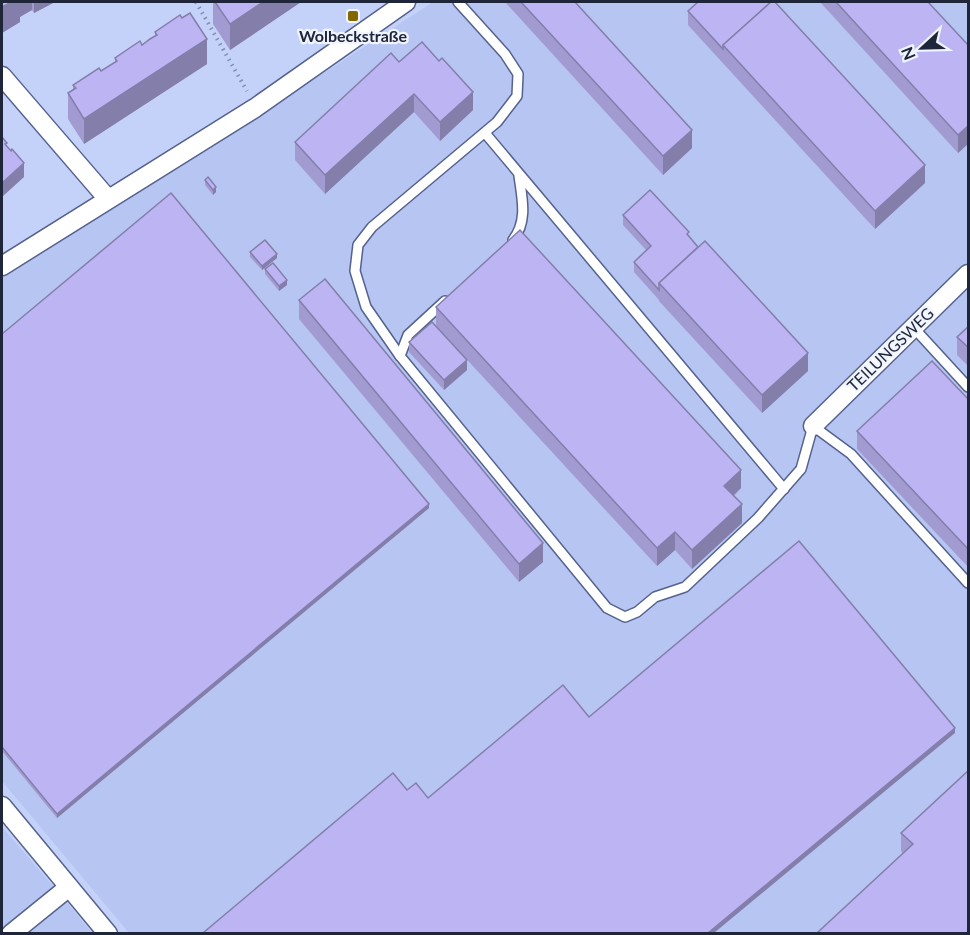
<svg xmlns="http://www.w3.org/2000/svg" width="970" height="935" font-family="Lato,sans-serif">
  <rect width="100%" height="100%" fill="#c4d2fa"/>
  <!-- built -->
  <g fill="#b6c5f1">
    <polygon points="433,2 968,2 968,933 129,933 2,781 2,277 116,204 178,168"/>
    <polygon points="2,827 65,900 92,933 2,933"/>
  </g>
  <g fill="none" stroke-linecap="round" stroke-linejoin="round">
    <defs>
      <g id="service">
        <polyline points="458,2 505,54 518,74 517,96 497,122 372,227 358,245 355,271 366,307 400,356 607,608 625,617 637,612 655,597 685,587 758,518 801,469 813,426 851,454 968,583"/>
        <polyline points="485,133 784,489"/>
        <path d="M 513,240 C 528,221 522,198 519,176"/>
        <polyline points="913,327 968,387"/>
        <polyline points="400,356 408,335 445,301"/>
      </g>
      <g id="minor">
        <polyline points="2,76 108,199"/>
        <polyline points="2,266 255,108 406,2"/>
        <polyline points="813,426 968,274"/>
        <polyline points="2,806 108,934"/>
        <polyline points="11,934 69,887"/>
      </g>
    </defs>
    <!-- service casing -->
    <use href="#service" stroke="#54628d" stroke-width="12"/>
    <!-- minor casing -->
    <use href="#minor" stroke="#54628d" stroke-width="21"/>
    <!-- path -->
    <polyline stroke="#848faf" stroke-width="4" stroke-dasharray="1.5 4.5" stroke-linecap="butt" points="196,2 247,91"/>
    <!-- service -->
    <use href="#service" stroke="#fff" stroke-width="9"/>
    <!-- minor -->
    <use href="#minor" stroke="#fff" stroke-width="18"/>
  </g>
  <!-- wall -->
  <g fill="#a29bd1">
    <polygon points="2,2 55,2 34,13 32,10 24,14 20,17 20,22 2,33"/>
    <polygon points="213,2 301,2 230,50 213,24"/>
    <polygon points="505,2 575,2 692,148 663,175"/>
    <polygon points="820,2 928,2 969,46 969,143 958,153"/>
    <polygon points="688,11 925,183 875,229 688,25"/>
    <polygon points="155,32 207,64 84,144 68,119 68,93 73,89 73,85 101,71 115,62 115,58 142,45 155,37"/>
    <polygon points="399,62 473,110 440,141 414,112 325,194 295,160 295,142"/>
    <polygon points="205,180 216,192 213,195 205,185"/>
    <polygon points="623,215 689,237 808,371 762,413 659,301 659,300 634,272 634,262 647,251 623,225"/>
    <polygon points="250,252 277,258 262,270 250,257"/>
    <polygon points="265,269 287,285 279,291 265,274"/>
    <polygon points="299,300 543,562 519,582 299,319"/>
    <polygon points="436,307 741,488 734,496 742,523 692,569 675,550 657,566 436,326"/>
    <polygon points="969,326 969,367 957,355 957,337"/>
    <polygon points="2,334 429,508 57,818 2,751"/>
    <polygon points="409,342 467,370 444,390 409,352"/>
    <polygon points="969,400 969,568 857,449 857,431"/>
    <polygon points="969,770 969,933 901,851 901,833"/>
  </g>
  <!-- shaded-wall -->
  <g fill="#847eaa">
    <polygon points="12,2 32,2 32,10 20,17 20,22 2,33 2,7"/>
    <polygon points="34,2 55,2 34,13"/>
    <polygon points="263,2 301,2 230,50 230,24"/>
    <polygon points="207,39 207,64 84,144 84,119"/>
    <polygon points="473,92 473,110 440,141 440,122"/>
    <polygon points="414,94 414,112 325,194 325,175"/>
    <polygon points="969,125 969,143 958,153 958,135"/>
    <polygon points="692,130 692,148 663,175 663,156"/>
    <polygon points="24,163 24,177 2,197 2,183"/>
    <polygon points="925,165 925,183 875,229 875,211"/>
    <polygon points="216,187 216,192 213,195 213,190"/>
    <polygon points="277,254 277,258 262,270 262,266"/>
    <polygon points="287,280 287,285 279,291 279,286"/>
    <polygon points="808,353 808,371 762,413 762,395"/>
    <polygon points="467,360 467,370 444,390 444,380"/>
    <polygon points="741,470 741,488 724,504 724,486"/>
    <polygon points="429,504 429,508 57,818 57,814"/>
    <polygon points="742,504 742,523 692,569 692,550"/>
    <polygon points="675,532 675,550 657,566 657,548"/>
    <polygon points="543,543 543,562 519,582 519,564"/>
    <polygon points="955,728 955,733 714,933 708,933"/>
  </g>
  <!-- building -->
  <g fill="#bcb4f3" stroke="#847eaa" stroke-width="1.5">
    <polygon points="2,2 12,2 2,7"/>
    <polygon points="215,2 263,2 230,24"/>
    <polygon points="521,2 575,2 692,130 663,156"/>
    <polygon points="698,2 771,2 723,45 723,49 688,11"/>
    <polygon points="771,2 775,2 925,165 875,211 723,45"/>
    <polygon points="836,2 928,2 969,46 969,125 958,135"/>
    <polygon points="190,13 207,39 84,119 68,93 76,88 73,85 99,68 101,71 117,61 115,58 140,41 142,45 150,39 157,35 155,32 180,15 182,18"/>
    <polygon points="422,42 439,61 442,58 473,92 440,122 414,94 325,175 295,142 391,53 399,62"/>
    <polygon points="2,137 7,143 5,144 11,151 12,149 24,163 2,183"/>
    <polygon points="208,177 216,187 213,190 205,180"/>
    <polygon points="650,190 689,232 687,234 698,247 659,283 659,290 634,262 651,246 623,215"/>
    <polygon points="171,193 429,504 57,814 2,747 2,334"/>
    <polygon points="520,230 741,470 724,486 742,504 692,550 675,532 657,548 436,307"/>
    <polygon points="265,240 277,254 262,266 250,252"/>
    <polygon points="705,241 808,353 762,395 659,283"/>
    <polygon points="273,263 287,280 279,286 265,269"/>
    <polygon points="325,279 543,543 519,564 299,300"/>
    <polygon points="432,322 467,360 444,380 409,342"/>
    <polygon points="969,326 969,348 957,337"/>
    <polygon points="932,361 969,400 969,550 857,431"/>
    <polygon points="799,541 955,728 708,933 203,933 393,773 407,790 416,783 428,798 563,685 589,717"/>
    <polygon points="969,770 969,933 817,933 913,844 901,833"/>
  </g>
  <!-- markers -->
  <rect fill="#826600" stroke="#f0f4fe" stroke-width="2" x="347" y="10" width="12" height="12" rx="3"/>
  <g text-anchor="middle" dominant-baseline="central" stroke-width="4.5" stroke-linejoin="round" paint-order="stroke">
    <!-- poi labels -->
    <g font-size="16" font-weight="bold" fill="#202639" stroke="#f0f4fe">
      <text x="353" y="35">Wolbeckstraße</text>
    </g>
    <!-- street labels -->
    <g font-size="16" fill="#202639" stroke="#f0f4fe">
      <text transform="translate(890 349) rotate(-44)">TEILUNGSWEG</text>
    </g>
  </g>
  <!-- border -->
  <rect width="970" height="935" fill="none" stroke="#202639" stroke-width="6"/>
  <!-- north arrow -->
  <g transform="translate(922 48) rotate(248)" stroke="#f0f4fe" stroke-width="4.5" paint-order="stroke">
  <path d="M0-4.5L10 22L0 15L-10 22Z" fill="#202639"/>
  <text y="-9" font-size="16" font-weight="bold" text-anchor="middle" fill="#202639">N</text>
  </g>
</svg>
